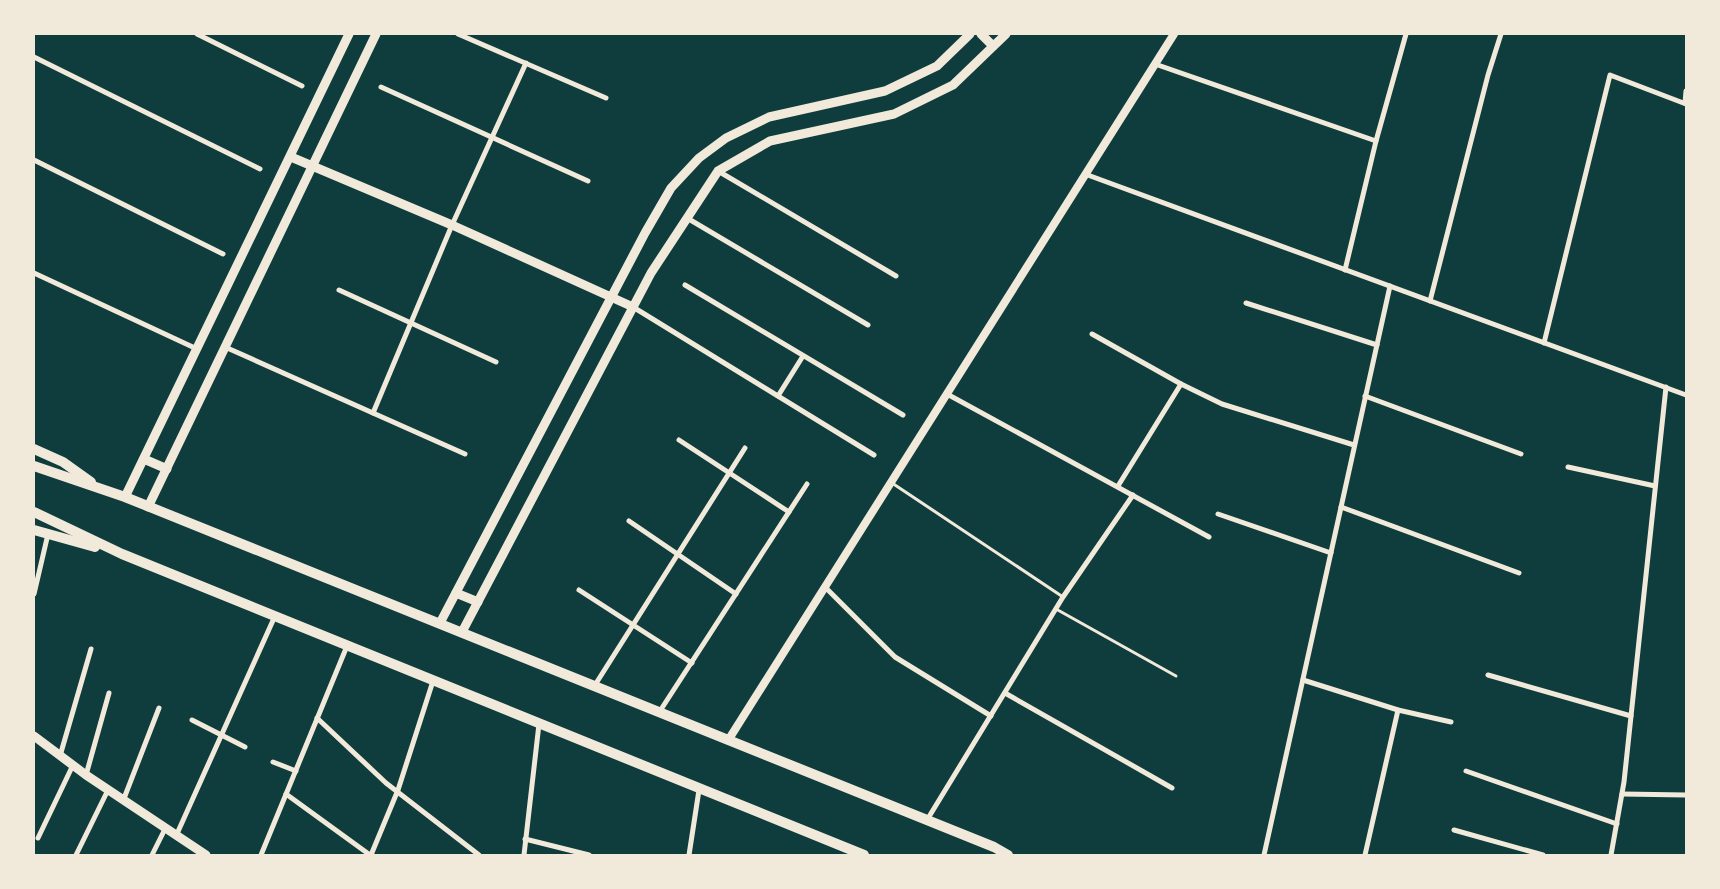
<svg xmlns="http://www.w3.org/2000/svg" width="1720" height="889" font-family="Rubik,sans-serif">
  <rect width="100%" height="100%" fill="#0f3d3e"/>
  <g fill="none" stroke-linecap="round" stroke-linejoin="round">
    <!-- service -->
    <g stroke="#f1e9da" stroke-width="3">
      <polyline points="892,483 1063,597"/>
      <polyline points="1056,609 1176,676"/>
    </g>
    <!-- minor -->
    <g stroke="#f1e9da" stroke-width="5">
      <polyline points="197,34 302,86"/>
      <polyline points="458,34 606,98"/>
      <polyline points="34,57 260,169"/>
      <polyline points="1155,64 1376,141"/>
      <polyline points="381,87 588,181"/>
      <polyline points="1685,103 1686,91"/>
      <polyline points="34,160 223,254"/>
      <polyline points="718,171 896,276"/>
      <polyline points="1085,174 1686,395"/>
      <polyline points="687,218 868,325"/>
      <polyline points="1345,270 1376,141 1406,34"/>
      <polyline points="34,273 197,349"/>
      <polyline points="685,285 903,415"/>
      <polyline points="339,290 496,362"/>
      <polyline points="1430,301 1488,75 1501,34"/>
      <polyline points="1246,303 1377,345"/>
      <polyline points="633,307 874,455"/>
      <polyline points="1092,334 1181,384 1222,404 1354,445"/>
      <polyline points="1544,343 1610,75 1686,104"/>
      <polyline points="225,347 465,454"/>
      <polyline points="947,394 1209,537"/>
      <polyline points="778,396 803,356"/>
      <polyline points="1365,396 1521,454"/>
      <polyline points="373,413 452,225 526,63"/>
      <polyline points="679,440 789,512"/>
      <polyline points="1568,467 1655,486"/>
      <polyline points="1118,486 1181,384"/>
      <polyline points="1341,507 1519,573"/>
      <polyline points="1218,514 1331,553"/>
      <polyline points="629,521 736,594"/>
      <polyline points="825,587 895,657 991,716"/>
      <polyline points="579,590 692,663"/>
      <polyline points="34,594 48,534"/>
      <polyline points="1488,675 1631,716"/>
      <polyline points="1303,680 1398,710 1451,722"/>
      <polyline points="595,685 745,448"/>
      <polyline points="1005,693 1172,788"/>
      <polyline points="660,711 807,484"/>
      <polyline points="317,718 386,783 479,855"/>
      <polyline points="192,720 245,747"/>
      <polyline points="60,756 91,649"/>
      <polyline points="273,762 296,771"/>
      <polyline points="1466,771 1617,824"/>
      <polyline points="86,775 109,693"/>
      <polyline points="286,794 370,855"/>
      <polyline points="1622,794 1686,795"/>
      <polyline points="123,801 159,708"/>
      <polyline points="927,820 1063,597 1133,495"/>
      <polyline points="1454,830 1543,855"/>
      <polyline points="176,836 275,616"/>
      <polyline points="38,838 73,765"/>
      <polyline points="525,839 589,855"/>
      <polyline points="76,855 108,790"/>
      <polyline points="152,855 165,829"/>
      <polyline points="261,855 347,646"/>
      <polyline points="371,855 398,790 433,681"/>
      <polyline points="524,855 539,724"/>
      <polyline points="689,855 699,790"/>
      <polyline points="1264,855 1390,286"/>
      <polyline points="1365,855 1398,710"/>
      <polyline points="1611,855 1624,782 1666,387"/>
    </g>
    <!-- tertiary -->
    <polyline stroke="#f1e9da" stroke-width="8" points="729,739 1174,34"/>
    <!-- secondary -->
    <g stroke="#f1e9da" stroke-width="9">
      <polyline points="981,34 993,46"/>
      <polyline points="291,157 452,225 633,307"/>
      <polyline points="144,459 167,469"/>
      <polyline points="125,497 349,34"/>
      <polyline points="148,507 376,34"/>
      <polyline points="456,593 478,602"/>
      <polyline points="440,623 645,233 671,188 699,158 726,138 769,117 885,91 937,66 970,34"/>
      <polyline points="462,632 651,273 718,171 770,141 894,114 953,85 1006,34"/>
      <polyline points="34,736 86,775 206,855"/>
    </g>
    <!-- trunk -->
    <g stroke="#f1e9da" stroke-width="10">
      <polyline points="34,449 63,462 91,482"/>
      <polyline points="34,466 125,497 994,847 1008,855"/>
      <polyline points="34,512 122,554 864,855"/>
      <polyline points="34,530 95,547"/>
    </g>
  </g>
  <!-- border -->
  <rect width="1720" height="889" fill="none" stroke="#f1e9da" stroke-width="70"/>
</svg>
